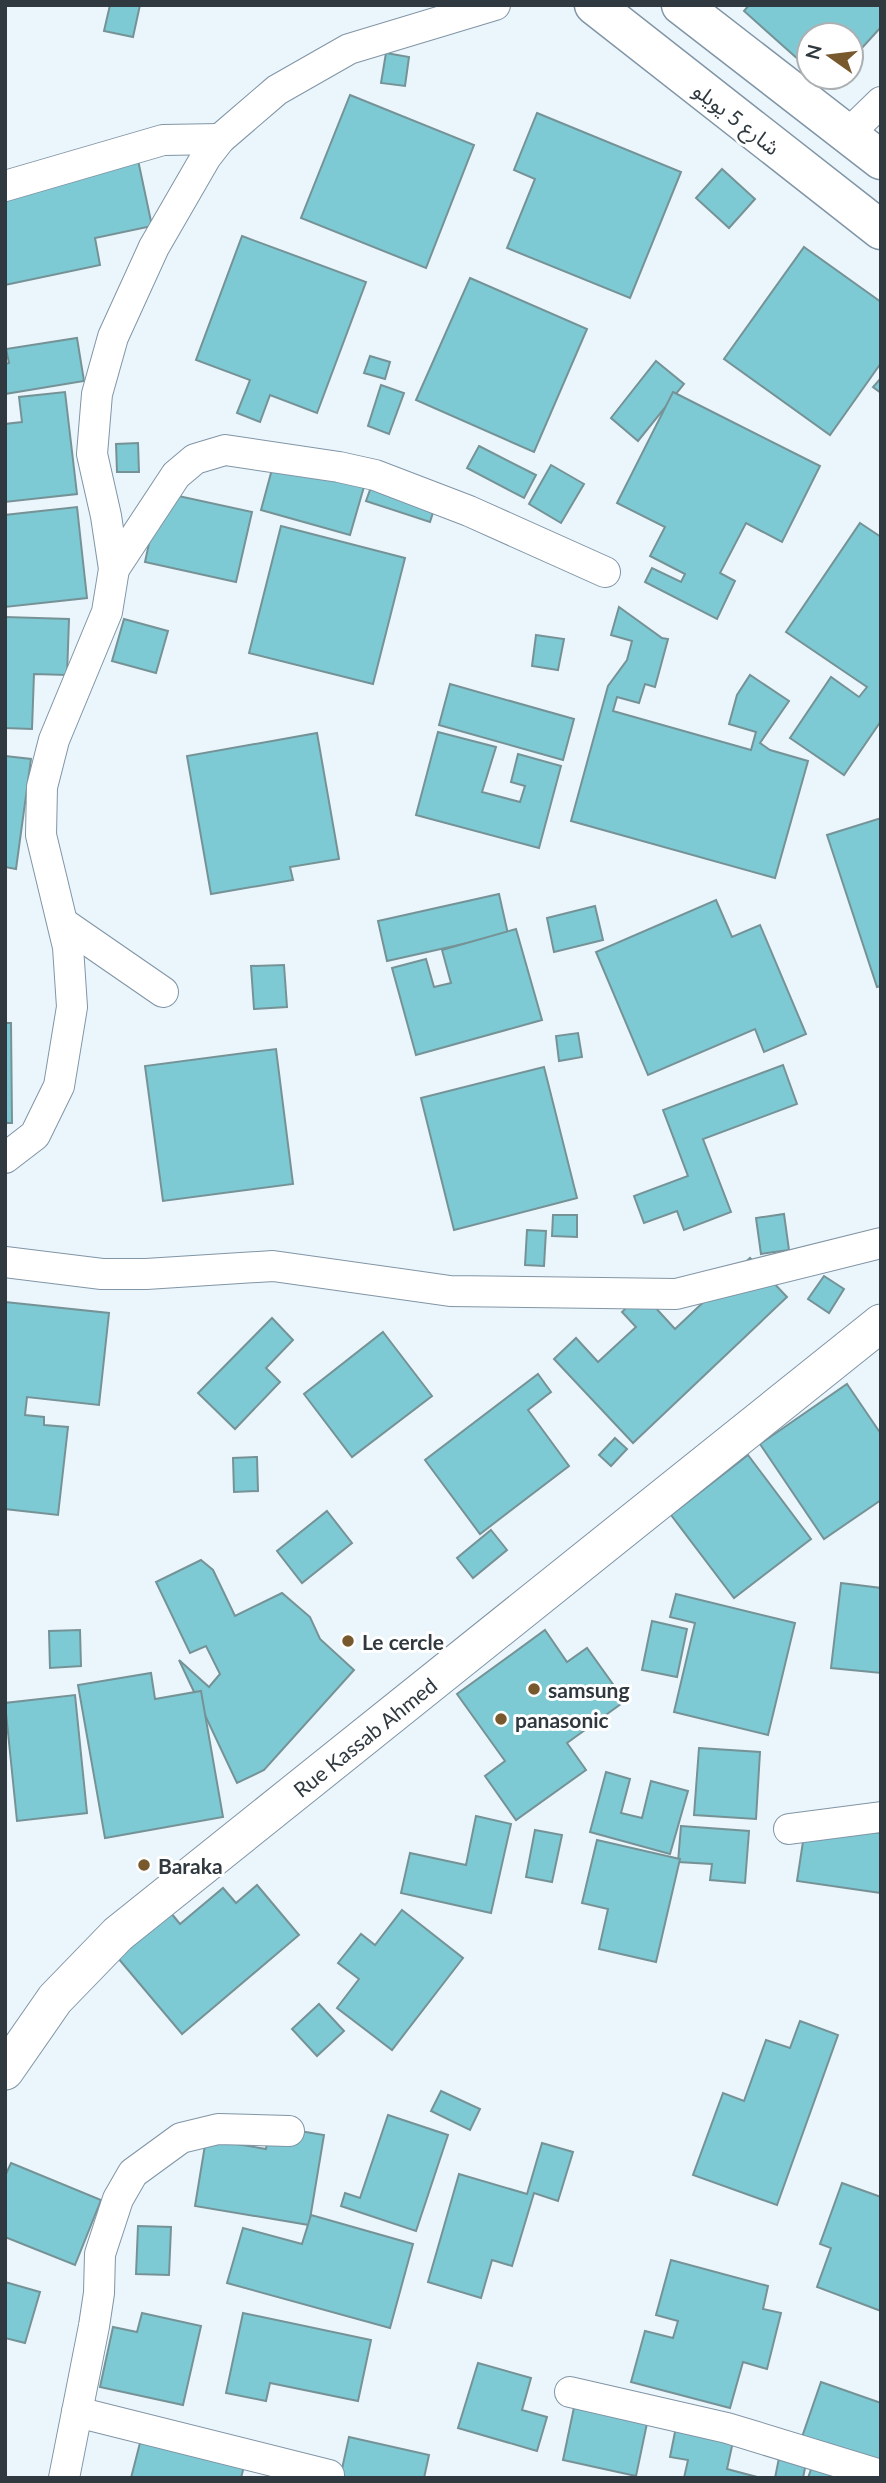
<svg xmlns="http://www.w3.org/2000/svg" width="886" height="2483" font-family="Lato,'Noto Sans Arabic',sans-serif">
  <rect width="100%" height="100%" fill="#ebf5fc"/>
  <!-- building -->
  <g fill="#7ecad4" stroke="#759397" stroke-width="2">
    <polygon points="110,5 140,5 133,37 104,31"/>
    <polygon points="749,5 881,5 881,27 851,60 851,35 809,35 809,69 744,11"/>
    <polygon points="386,53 409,57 405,86 381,83"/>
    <polygon points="817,77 836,77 828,86"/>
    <polygon points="350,95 474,145 426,268 301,218"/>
    <polygon points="537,113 681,172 630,298 507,248 535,179 514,170"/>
    <polygon points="138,160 152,226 95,238 100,265 5,285 5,187"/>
    <polygon points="722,169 755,199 729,228 696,198"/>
    <polygon points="242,236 366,282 317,413 270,395 260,422 237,413 250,380 196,360"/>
    <polygon points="804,247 881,302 881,363 830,435 724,359"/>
    <polygon points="470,278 587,329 534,452 416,400"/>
    <polygon points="77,338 84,381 5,394 5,364 9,363 6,349"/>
    <polygon points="370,356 390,362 385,379 364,373"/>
    <polygon points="656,361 684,384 638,441 611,418"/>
    <polygon points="881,378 881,393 873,387"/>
    <polygon points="381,385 404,393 389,434 368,426"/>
    <polygon points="65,392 77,494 5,502 5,424 22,422 19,397"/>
    <polygon points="673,392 820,466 782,542 746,523 720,573 735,581 717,619 645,582 652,568 681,582 685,574 650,556 665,527 617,503"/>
    <polygon points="138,443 139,472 117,472 116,444"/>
    <polygon points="479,446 536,475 524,498 467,468"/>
    <polygon points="278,447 368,473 350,535 261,510"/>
    <polygon points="551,465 584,484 561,523 529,504"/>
    <polygon points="375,476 438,497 430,522 366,501"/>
    <polygon points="160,492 252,512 236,582 145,562"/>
    <polygon points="77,507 87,598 5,607 5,515"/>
    <polygon points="860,523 881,537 881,721 844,775 790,738 831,677 859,697 867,687 786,632"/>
    <polygon points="281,526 405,558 373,684 249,653"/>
    <polygon points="619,607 662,638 668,639 655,687 645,684 639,703 617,697 613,711 751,750 756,732 729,724 737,695 750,675 789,701 760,743 770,750 808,761 775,878 571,821 608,686 627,660 632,641 611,635"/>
    <polygon points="5,617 69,619 67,675 34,674 32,729 5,728"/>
    <polygon points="124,619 168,631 156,673 112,661"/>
    <polygon points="536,635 564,639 558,670 532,666"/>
    <polygon points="450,684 574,719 563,760 439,725"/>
    <polygon points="438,732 496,747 482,792 520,802 525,786 511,782 518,754 561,766 539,848 416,815"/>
    <polygon points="317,733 339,859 290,867 293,880 211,894 187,756"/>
    <polygon points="5,756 31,759 16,869 5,867"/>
    <polygon points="881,818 881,986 877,987 827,835"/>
    <polygon points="499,894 508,934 387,961 378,921"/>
    <polygon points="716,900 732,937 760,925 806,1034 764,1052 755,1029 648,1075 596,952"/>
    <polygon points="595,906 603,940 554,952 547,918"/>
    <polygon points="516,929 542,1020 416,1055 392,968 426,959 434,987 451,983 442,950"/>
    <polygon points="284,965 287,1007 254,1009 251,966"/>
    <polygon points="5,1023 11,1023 12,1123 5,1123"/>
    <polygon points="578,1033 582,1057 559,1061 556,1036"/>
    <polygon points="276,1049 293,1184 163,1201 145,1066"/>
    <polygon points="783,1065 797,1104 703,1139 731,1212 684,1230 677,1211 644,1223 634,1196 688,1176 663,1110"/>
    <polygon points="544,1067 577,1198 454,1230 421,1098"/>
    <polygon points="784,1214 789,1250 761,1254 756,1218"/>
    <polygon points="553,1215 577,1215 577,1237 552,1236"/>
    <polygon points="527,1230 546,1231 544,1266 525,1265"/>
    <polygon points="750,1258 787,1297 633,1443 554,1359 576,1338 598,1362 636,1327 622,1312 642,1293 675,1329"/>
    <polygon points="824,1276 844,1289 829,1313 808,1299"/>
    <polygon points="5,1302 109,1313 99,1405 27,1397 25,1415 44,1417 44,1425 68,1427 58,1515 5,1509"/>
    <polygon points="272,1318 293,1340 266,1368 280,1382 235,1429 198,1393"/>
    <polygon points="383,1332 432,1396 352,1457 304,1394"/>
    <polygon points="538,1374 551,1392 528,1410 569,1466 480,1534 425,1460"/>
    <polygon points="847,1384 881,1434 881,1500 824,1539 760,1444"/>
    <polygon points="615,1438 627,1449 611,1466 599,1455"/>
    <polygon points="748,1455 811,1539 734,1598 671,1515"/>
    <polygon points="257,1457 258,1491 234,1492 233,1458"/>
    <polygon points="327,1511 352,1543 302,1583 277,1551"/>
    <polygon points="491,1530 507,1550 473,1578 457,1558"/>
    <polygon points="201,1560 213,1570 235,1616 282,1593 310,1617 320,1639 354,1670 264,1770 237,1783 179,1660 209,1687 220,1674 206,1646 190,1653 156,1582"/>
    <polygon points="841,1583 881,1588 881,1673 831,1668"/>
    <polygon points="676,1594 795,1623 768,1735 674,1712 695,1623 670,1617"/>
    <polygon points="652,1621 687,1629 677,1677 642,1670"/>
    <polygon points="80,1630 81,1666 50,1668 49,1631"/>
    <polygon points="545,1630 567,1662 587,1648 625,1701 567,1743 586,1770 516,1820 485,1776 505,1761 457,1694"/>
    <polygon points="151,1673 155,1699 201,1691 223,1817 105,1838 78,1685"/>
    <polygon points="75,1695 87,1813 17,1821 5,1703"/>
    <polygon points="699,1748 760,1752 756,1819 694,1815"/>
    <polygon points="606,1772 630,1779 621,1813 642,1818 651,1781 688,1791 670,1854 590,1832"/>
    <polygon points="476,1816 511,1824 491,1913 401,1893 410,1853 466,1865"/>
    <polygon points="806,1822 881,1833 881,1893 797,1881"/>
    <polygon points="681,1826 749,1831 745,1883 710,1880 712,1864 678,1862"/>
    <polygon points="535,1830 562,1835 552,1882 526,1877"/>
    <polygon points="597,1840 680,1859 656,1962 599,1949 608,1909 582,1903"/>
    <polygon points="257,1885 299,1935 182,2034 118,1958 171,1913 180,1924 223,1888 236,1903"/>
    <polygon points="402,1910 463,1958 392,2050 337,2008 359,1979 338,1963 361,1934 375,1945"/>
    <polygon points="319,2004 344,2031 317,2056 292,2029"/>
    <polygon points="800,2021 838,2035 777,2205 693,2175 723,2093 744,2101 766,2040 790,2048"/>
    <polygon points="441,2091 480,2109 470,2130 431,2111"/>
    <polygon points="388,2115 448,2135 416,2231 341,2206 345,2193 360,2198"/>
    <polygon points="270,2126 324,2135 309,2225 195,2206 206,2139 266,2149"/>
    <polygon points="542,2143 573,2152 558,2201 534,2193 512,2266 492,2260 481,2298 428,2282 459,2174 527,2194"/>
    <polygon points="11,2163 101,2200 75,2265 5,2237 5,2176"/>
    <polygon points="842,2183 881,2197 881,2311 817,2287 831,2248 820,2244"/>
    <polygon points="311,2215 413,2244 390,2328 227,2283 243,2228 302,2244"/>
    <polygon points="138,2226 171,2227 169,2275 136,2274"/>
    <polygon points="671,2260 768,2286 763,2309 781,2313 767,2369 743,2362 730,2408 631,2382 645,2331 673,2338 678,2321 656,2315"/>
    <polygon points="5,2282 40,2292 25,2343 5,2338"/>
    <polygon points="142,2313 201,2326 183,2405 100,2387 113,2327 137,2332"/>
    <polygon points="243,2313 371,2340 358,2401 270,2383 266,2401 226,2393"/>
    <polygon points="478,2363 531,2378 522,2410 547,2417 537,2451 458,2428"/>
    <polygon points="821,2382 881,2403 881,2468 801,2440"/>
    <polygon points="577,2393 650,2409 636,2476 563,2460"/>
    <polygon points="679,2412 737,2423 727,2469 761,2478 684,2478 688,2460 670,2457"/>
    <polygon points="349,2437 429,2455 424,2478 340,2478"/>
    <polygon points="141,2439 244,2466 241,2478 131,2478"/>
    <polygon points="780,2453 807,2458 803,2478 775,2478"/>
    <polygon points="815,2458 840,2478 808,2478"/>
  </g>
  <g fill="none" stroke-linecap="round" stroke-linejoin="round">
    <defs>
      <g id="minor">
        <polyline points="848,134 881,102"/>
        <polyline points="5,186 163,140 220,139"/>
        <polyline points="114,569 176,475 195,459 225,450 339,467 375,475 469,511 605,572"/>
        <polyline points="63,923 163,992"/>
        <polyline points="5,1158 35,1135 59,1086 72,1007 68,947 41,835 42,787 54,740 107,612 114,569 106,516 92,454 97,394 113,337 154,247 206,157 220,139 277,90 349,49 495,5"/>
        <polyline points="5,1262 102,1274 146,1274 273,1266 450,1291 676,1294 881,1243"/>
        <polyline points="789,1829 881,1817"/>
        <polyline points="570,2392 727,2428 881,2475"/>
        <polyline points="77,2412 329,2475"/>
        <polyline points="64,2478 94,2326 99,2293 100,2254 118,2199 133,2173 181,2138 218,2129 289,2131"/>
      </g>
      <g id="tertiary">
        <path id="s1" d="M 5,2071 L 55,1999 L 118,1934 L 881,1323"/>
      </g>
      <g id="secondary">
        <polyline points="594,5 881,230"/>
        <polyline points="681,5 881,160"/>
      </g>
    </defs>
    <!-- minor casing -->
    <use href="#minor" stroke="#8095a5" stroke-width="32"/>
    <!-- tertiary casing -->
    <use href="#tertiary" stroke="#8095a5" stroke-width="39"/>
    <!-- secondary casing -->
    <use href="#secondary" stroke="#8095a5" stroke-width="41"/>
    <!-- minor -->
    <use href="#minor" stroke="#fff" stroke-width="30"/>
    <!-- tertiary -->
    <use href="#tertiary" stroke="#fff" stroke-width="37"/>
    <!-- secondary -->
    <use href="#secondary" stroke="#fff" stroke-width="38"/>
  </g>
  <!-- markers -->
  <g fill="#78592e" stroke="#fff" stroke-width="2.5">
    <circle cx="348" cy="1641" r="7"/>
    <circle cx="534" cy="1689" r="7"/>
    <circle cx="501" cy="1719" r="7"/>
    <circle cx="144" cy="1865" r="7"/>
  </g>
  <g text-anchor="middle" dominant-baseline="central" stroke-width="6" stroke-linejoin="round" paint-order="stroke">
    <!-- street labels -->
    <g font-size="21" fill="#2f393f" stroke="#fff">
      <text transform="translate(737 118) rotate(38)">شارع 5 يويلو</text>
      <text stroke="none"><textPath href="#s1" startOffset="494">Rue Kassab Ahmed</textPath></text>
    </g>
    <!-- poi labels -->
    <g font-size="21" font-weight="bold" fill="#2f393f" stroke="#fff" text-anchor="start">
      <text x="362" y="1641">Le cercle</text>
      <text x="548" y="1689">samsung</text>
      <text x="515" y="1719">panasonic</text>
      <text x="158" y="1865">Baraka</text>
    </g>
  </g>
  <!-- border -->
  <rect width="886" height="2483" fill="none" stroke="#2f393f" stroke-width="14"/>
  <!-- north arrow -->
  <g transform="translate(830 56) rotate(284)"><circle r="33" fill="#ffffff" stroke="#acb0b2" stroke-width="2"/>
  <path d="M0-5L12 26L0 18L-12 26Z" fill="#78592e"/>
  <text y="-10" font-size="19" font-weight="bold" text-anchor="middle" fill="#2f393f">N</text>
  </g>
</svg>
